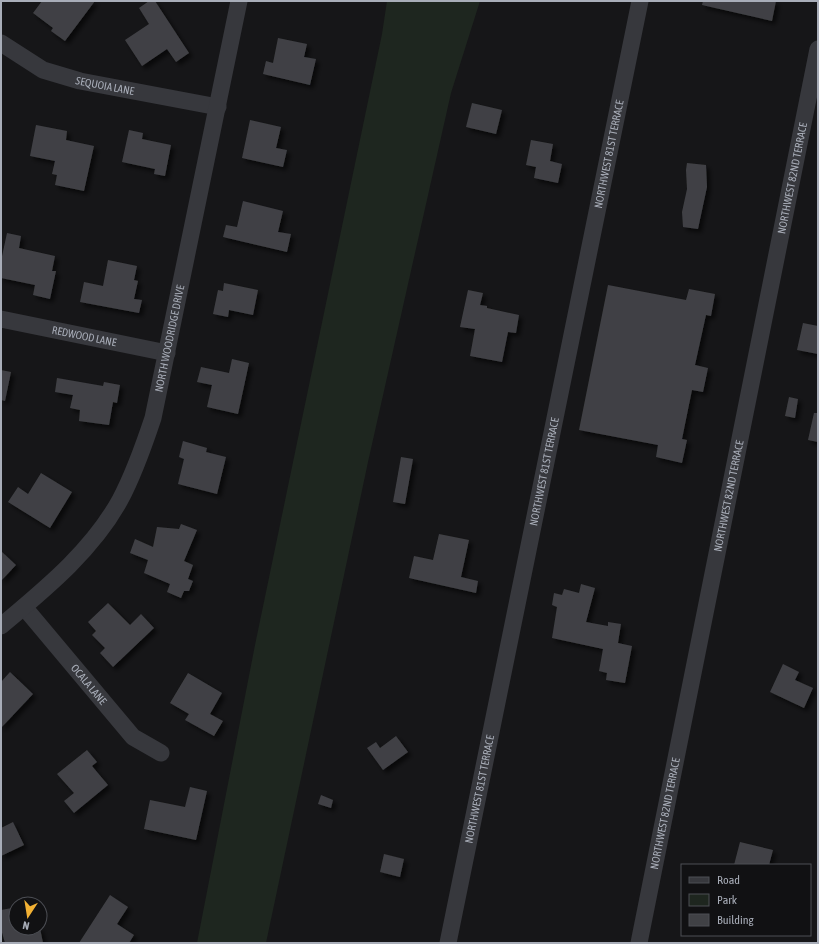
<svg xmlns="http://www.w3.org/2000/svg" width="819" height="944" font-family="'Asap Condensed',sans-serif">
  <defs>
    <filter id="shadow"><feDropShadow dx="3.5" dy="3.5" stdDeviation="2" flood-color="#0009"/></filter>
  </defs>
  <rect width="100%" height="100%" fill="#161618"/>
  <!-- green -->
  <polygon fill="#1e261f" points="387,1 480,1 451,93 368,462 266,943 197,943 255,645 382,34"/>
  <!-- building -->
  <g fill="#404145" filter="url(#shadow)">
    <polygon points="42,1 95,1 65,41 51,31 53,28 33,13"/>
    <polygon points="149,1 155,1 189,53 176,62 167,49 142,66 125,40 149,24 139,8"/>
    <polygon points="703,1 776,1 772,21 702,5"/>
    <polygon points="278,38 307,44 304,57 316,59 310,85 263,74 266,61 273,63"/>
    <polygon points="472,103 502,110 496,134 466,127"/>
    <polygon points="250,120 281,127 276,148 287,150 283,167 242,158"/>
    <polygon points="36,125 67,131 66,140 94,146 84,191 55,185 57,175 52,174 55,161 30,156"/>
    <polygon points="129,130 143,133 142,139 171,145 165,176 154,174 155,169 122,162"/>
    <polygon points="531,140 553,144 550,161 562,164 558,183 534,178 536,167 526,165"/>
    <polygon points="687,163 706,165 707,187 698,229 683,227 682,212 687,189 686,170"/>
    <polygon points="243,201 283,211 278,232 291,234 287,252 223,237 226,225 237,227"/>
    <polygon points="7,233 21,236 19,248 55,256 52,271 56,271 50,299 33,295 35,285 1,278 1,261"/>
    <polygon points="108,260 137,266 134,280 138,281 134,299 142,300 139,313 80,302 84,282 103,286"/>
    <polygon points="224,283 258,290 253,315 229,310 228,317 213,314 218,290 223,291"/>
    <polygon points="608,285 686,300 689,289 715,294 711,316 706,315 695,365 708,368 703,392 692,390 682,439 687,440 682,463 656,457 658,445 579,430"/>
    <polygon points="468,290 483,293 480,305 487,306 487,308 519,315 516,333 508,332 502,362 470,356 475,329 460,327"/>
    <polygon points="803,323 818,326 818,354 797,350"/>
    <polygon points="232,359 249,363 238,414 207,407 212,385 197,382 201,367 229,373"/>
    <polygon points="1,370 11,372 5,401 1,400"/>
    <polygon points="57,378 103,386 104,382 120,385 117,403 113,402 109,425 79,421 80,410 70,408 73,395 55,392"/>
    <polygon points="789,397 798,399 795,418 785,416"/>
    <polygon points="814,413 818,413 818,442 808,440"/>
    <polygon points="183,441 207,448 206,452 226,457 217,494 178,484 184,459 179,457"/>
    <polygon points="401,457 413,459 405,504 393,502"/>
    <polygon points="41,473 72,492 50,528 8,502 18,487 28,494"/>
    <polygon points="181,524 197,530 184,561 193,565 188,579 193,581 189,591 184,591 181,598 167,592 170,584 144,573 148,560 130,553 135,539 153,547 157,527 179,529"/>
    <polygon points="439,534 469,540 461,577 478,581 476,593 409,578 414,556 433,560"/>
    <polygon points="1,551 16,565 1,581"/>
    <polygon points="581,584 595,588 586,622 608,626 608,622 621,624 618,643 632,646 625,683 606,680 607,673 599,671 603,649 552,638 557,607 552,605 554,593 562,595 564,589 579,593"/>
    <polygon points="108,603 130,625 141,614 154,628 113,667 100,653 105,648 92,635 96,631 88,622"/>
    <polygon points="783,664 799,672 795,680 813,688 804,708 770,692"/>
    <polygon points="10,672 33,694 1,728 1,682"/>
    <polygon points="188,673 222,693 210,714 223,721 214,736 185,720 189,714 170,703"/>
    <polygon points="396,736 408,752 383,770 367,748 376,742 380,748"/>
    <polygon points="87,750 97,762 92,766 108,785 74,813 64,801 74,793 57,774"/>
    <polygon points="190,787 207,791 196,840 144,829 150,800 185,807"/>
    <polygon points="321,795 333,800 331,808 318,804"/>
    <polygon points="13,822 24,845 1,856 1,828"/>
    <polygon points="740,842 773,850 769,865 734,865"/>
    <polygon points="384,854 404,859 400,877 380,872"/>
    <polygon points="110,895 128,907 117,924 134,935 129,943 79,943"/>
    <polygon points="12,908 14,921 16,920 16,928 40,928 43,943 5,943 1,929 1,910"/>
  </g>
  <g fill="none" stroke-linecap="round" stroke-linejoin="round">
    <!-- minor -->
    <g stroke="#37383d" stroke-width="17">
      <path id="s1" d="M 1,43 L 43,70 L 80,81 L 218,107"/>
      <path id="s2" d="M 1,319 L 167,353"/>
      <path id="s3" d="M 24,607 L 133,737 L 161,753"/>
      <path id="s4" d="M 1,626 C 45,589 92,551 120,500 C 134,474 144,445 153,418 L 239,1"/>
      <path id="s5" d="M 448,943 L 640,1"/>
      <path id="s6" d="M 639,943 L 818,49"/>
    </g>
  </g>
  <g text-anchor="middle" dominant-baseline="central" stroke-width="4" stroke-linejoin="round" paint-order="stroke">
    <!-- street labels -->
    <g font-size="11" fill="#a8adb8" stroke="#111113">
      <text stroke="none"><textPath href="#s1" startOffset="114">SEQUOIA LANE</textPath></text>
      <text stroke="none"><textPath href="#s5" startOffset="805">NORTHWEST 81ST TERRACE</textPath></text>
      <text stroke="none"><textPath href="#s6" startOffset="780">NORTHWEST 82ND TERRACE</textPath></text>
      <text stroke="none"><textPath href="#s2" startOffset="85">REDWOOD LANE</textPath></text>
      <text stroke="none"><textPath href="#s4" startOffset="344">NORTH WOODRIDGE DRIVE</textPath></text>
      <text stroke="none"><textPath href="#s5" startOffset="481">NORTHWEST 81ST TERRACE</textPath></text>
      <text stroke="none"><textPath href="#s6" startOffset="456">NORTHWEST 82ND TERRACE</textPath></text>
      <text stroke="none"><textPath href="#s3" startOffset="101">OCALA LANE</textPath></text>
      <text stroke="none"><textPath href="#s5" startOffset="157">NORTHWEST 81ST TERRACE</textPath></text>
      <text stroke="none"><textPath href="#s6" startOffset="132">NORTHWEST 82ND TERRACE</textPath></text>
    </g>
  </g>
  <!-- border -->
  <rect width="819" height="944" fill="none" stroke="#a8adb8" stroke-width="4"/>
  <!-- legend -->
  <rect x="681" y="864" width="130" height="72" fill="#111113" stroke="#4d4f55"/>
  <rect x="689" y="877" width="20" height="6" fill="#37383d" stroke="#4d4f55"/>
  <text x="717" y="884" font-size="12" fill="#a8adb8">Road</text>
  <rect x="689" y="894" width="20" height="12" fill="#1e261f" stroke="#4d4f55"/>
  <text x="717" y="904" font-size="12" fill="#a8adb8">Park</text>
  <rect x="689" y="914" width="20" height="12" fill="#404145" stroke="#4d4f55"/>
  <text x="717" y="924" font-size="12" fill="#a8adb8">Building</text>
  <!-- north arrow -->
  <g transform="translate(28 916) rotate(192)"><circle r="19" fill="#111113" stroke="#4d4f55"/>
  <path d="M0-3L7 15L0 10L-7 15Z" fill="#f2b134"/>
  <text y="-6" font-size="11" font-weight="bold" text-anchor="middle" fill="#a8adb8">N</text>
  </g>
</svg>
